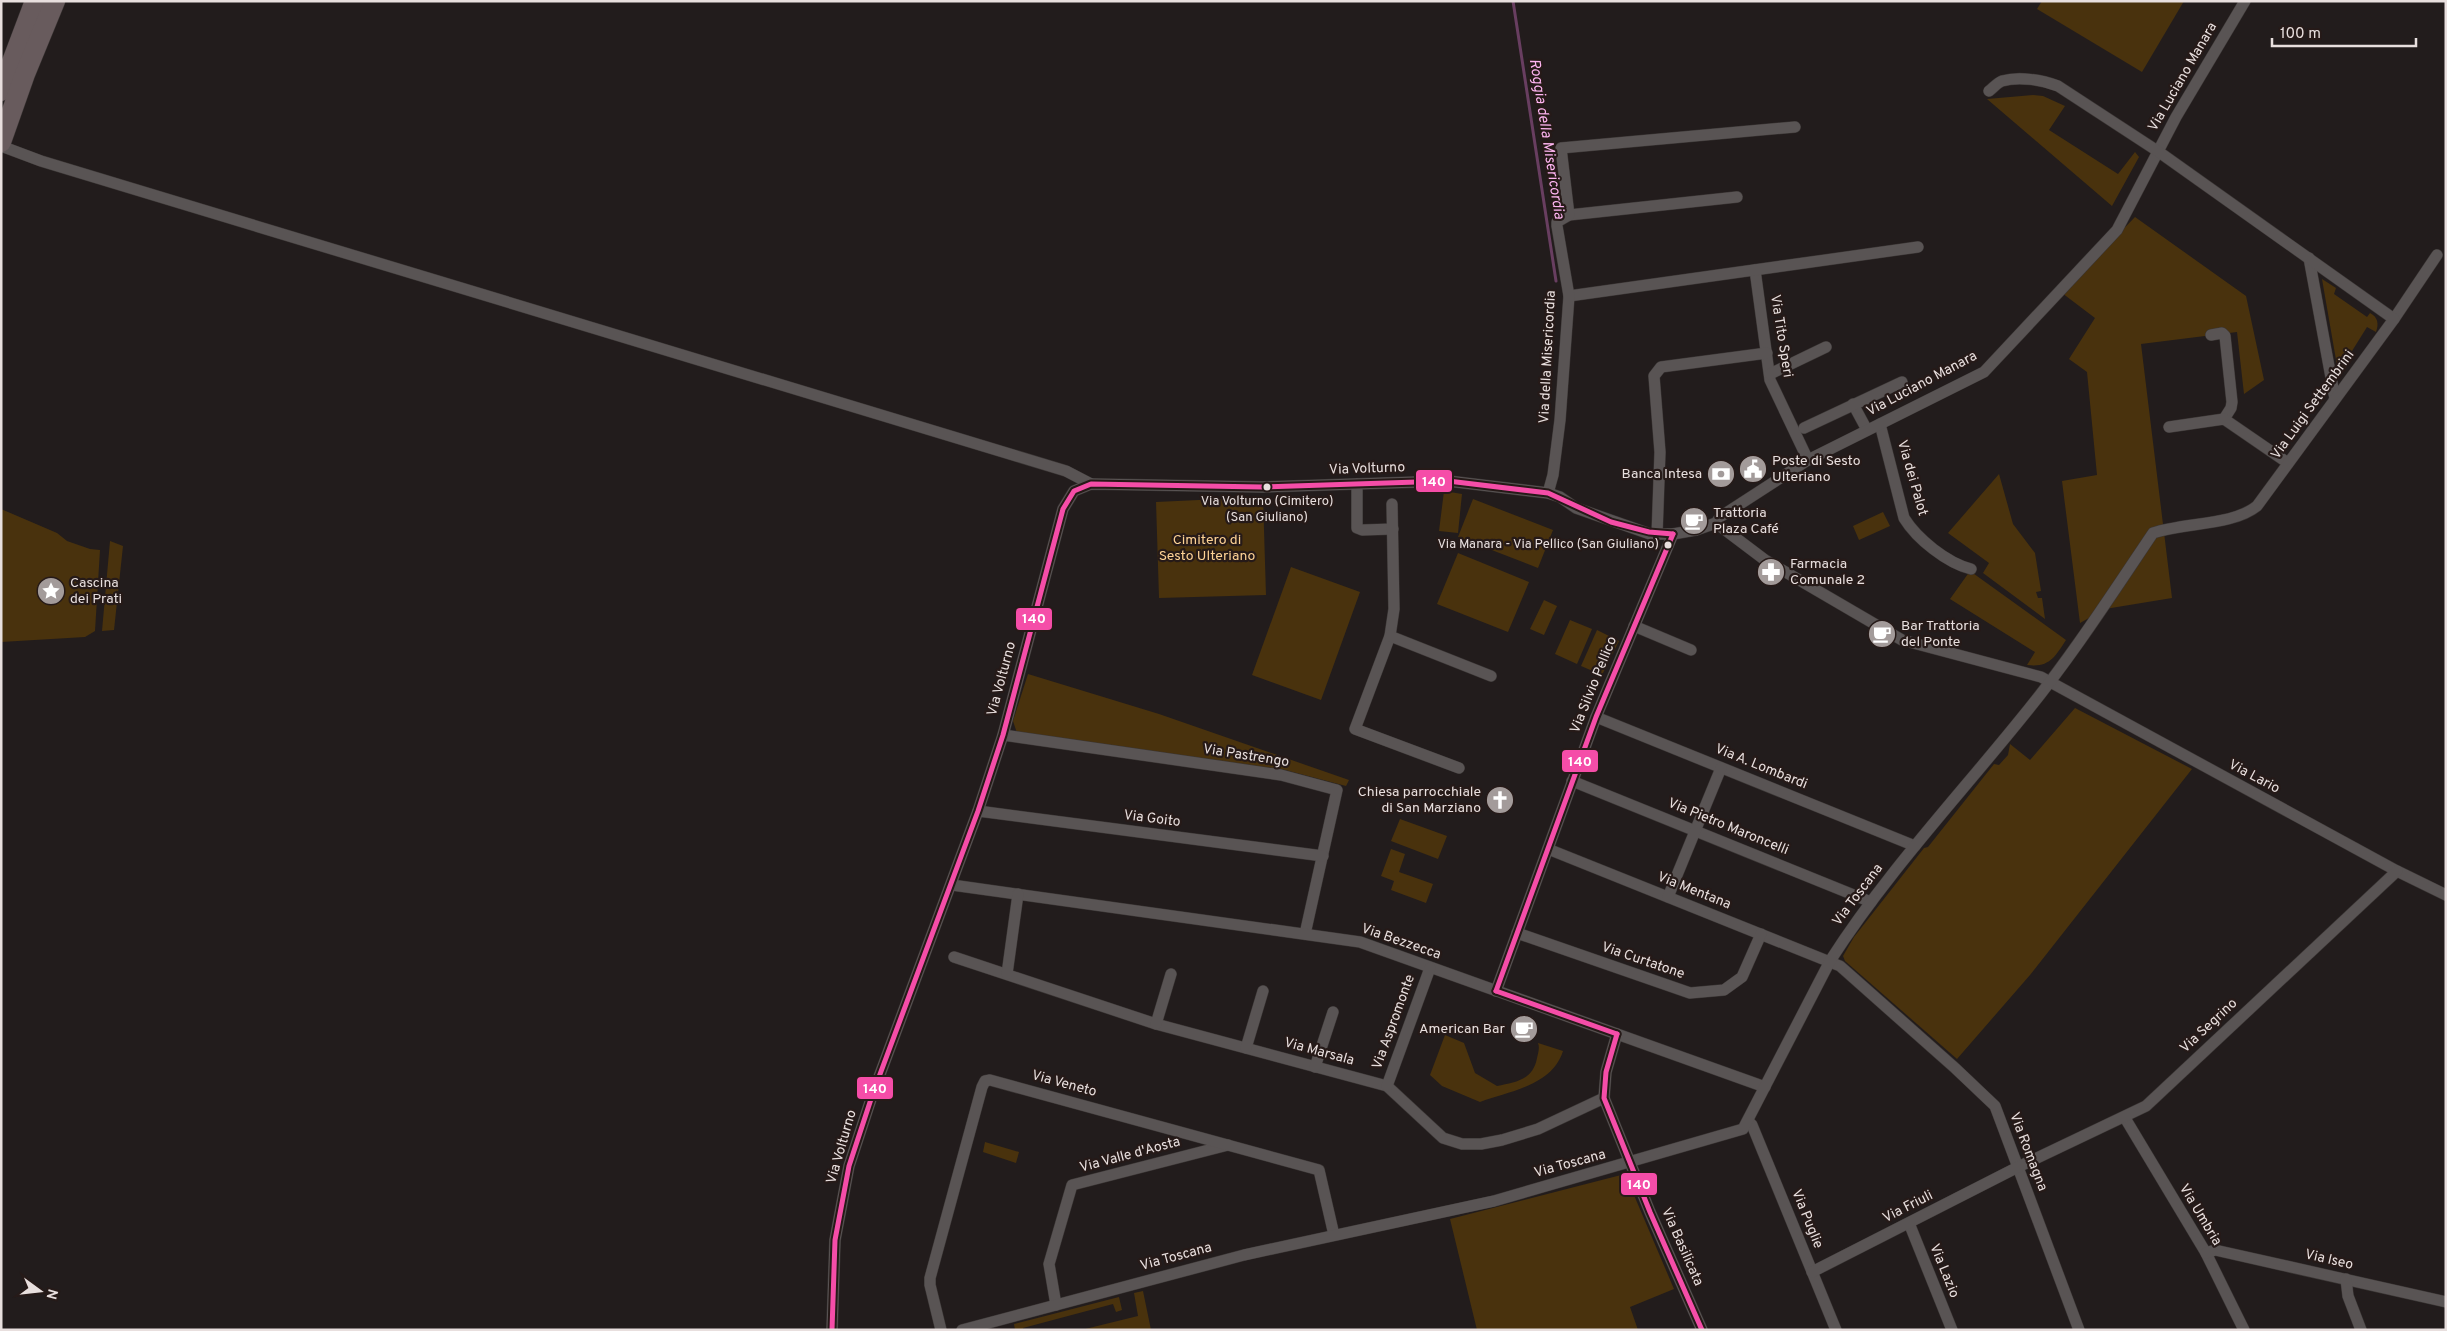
<svg xmlns="http://www.w3.org/2000/svg" width="2447" height="1331" font-family="Overpass,sans-serif">
  <rect width="100%" height="100%" fill="#221c1c"/>
  <!-- green -->
  <g fill="#49320d">
    <polygon points="2042,1 2184,1 2142,72 2037,9"/>
    <polygon points="2033,95 2043,96 2065,106 2049,130 2118,174 2135,152 2139,157 2112,206 1987,99"/>
    <polygon points="2135,217 2246,296 2264,380 2244,394 2237,332 2141,344 2172,598 2105,609 2080,623 2062,481 2097,475 2087,372 2069,359 2095,318 2062,293"/>
    <path d="M 2322,279 L 2336,288 L 2334,294 L 2367,317 L 2370,313 C 2378,317 2379,324 2376,332 L 2367,327 L 2347,359 L 2350,362 L 2339,377 Z"/>
    <polygon points="1999,474 2013,524 2035,553 2041,591 2036,592 2038,598 2042,598 2045,619 1983,573 1989,563 1948,533"/>
    <polygon points="1444,491 1462,494 1458,533 1439,531"/>
    <polygon points="1263,497 1266,595 1159,598 1156,502"/>
    <polygon points="1473,499 1553,530 1538,568 1458,537"/>
    <polygon points="1,509 57,533 67,541 90,549 100,550 95,631 85,637 1,642"/>
    <polygon points="1883,512 1890,526 1859,540 1853,526"/>
    <polygon points="110,541 123,546 114,630 102,631"/>
    <polygon points="1458,553 1529,582 1508,632 1437,604"/>
    <polygon points="1291,567 1360,592 1321,700 1252,675"/>
    <path d="M 1970,571 L 2066,640 C 2055,657 2049,668 2027,665 L 2035,652 L 1950,599 Z"/>
    <polygon points="1544,600 1557,606 1544,635 1530,629"/>
    <polygon points="1570,620 1592,629 1577,664 1555,654"/>
    <polygon points="1597,630 1619,641 1602,675 1581,666"/>
    <polygon points="1028,674 1159,714 1349,780 1346,786 1285,770 1017,733 1013,721"/>
    <polygon points="2075,708 2192,769 2030,975 1957,1059 1845,961 1843,956 1854,937 1924,848 1928,847 1994,764 1999,765 2008,755 2010,744 2030,760"/>
    <polygon points="1400,819 1447,836 1438,859 1391,841"/>
    <polygon points="1391,849 1405,854 1399,872 1433,884 1426,903 1391,890 1394,881 1381,876"/>
    <path d="M 1445,1035 L 1464,1043 L 1475,1073 L 1497,1086 C 1516,1082 1533,1080 1537,1058 C 1538,1053 1540,1048 1538,1043 L 1563,1051 C 1552,1086 1509,1091 1480,1102 L 1442,1086 L 1430,1075 Z"/>
    <polygon points="985,1142 1019,1152 1016,1163 983,1152"/>
    <polygon points="1625,1174 1674,1289 1630,1307 1638,1330 1477,1330 1450,1219"/>
    <polygon points="1143,1291 1151,1330 1081,1330 1138,1316 1134,1293"/>
    <polygon points="1119,1297 1122,1310 1116,1312 1113,1304 1023,1328 1023,1330 1015,1330 1014,1324"/>
  </g>
  <g fill="none" stroke-linecap="round" stroke-linejoin="round">
    <!-- stream -->
    <polyline stroke="#683e60" stroke-width="3" points="1513,1 1556,281"/>
    <defs>
      <g id="street">
        <polyline points="1,146 41,161 1066,471 1091,484"/>
        <polyline points="1569,215 1737,197"/>
        <polyline points="2309,258 2335,399"/>
        <polyline points="1755,270 1770,380 1808,460"/>
        <polyline points="1569,296 1918,247"/>
        <polyline points="2394,319 2437,255"/>
        <polyline points="2211,335 2222,333 2225,336 2232,402 2231,408 2224,419"/>
        <polyline points="1770,374 1826,347"/>
        <polyline points="1853,404 1867,430"/>
        <path d="M 1880,424 L 1904,518 C 1917,539 1947,563 1971,569"/>
        <polyline points="2169,427 2224,419 2288,463"/>
        <polyline points="1804,428 1902,382"/>
        <polyline points="1357,484 1357,528 1362,530 1393,529"/>
        <polyline points="1548,493 1553,475 1560,420 1569,296 1557,226 1557,222 1569,215 1561,148 1795,127"/>
        <polyline points="1392,504 1394,609 1390,636 1355,729 1459,768"/>
        <polyline points="1716,523 1765,560 1902,640 2041,677 2397,871 2446,895"/>
        <polyline points="1657,535 1660,452 1654,376 1661,367 1767,353"/>
        <polyline points="1634,626 1691,650"/>
        <polyline points="1390,636 1491,676"/>
        <polyline points="1596,717 1915,846"/>
        <polyline points="1003,735 1281,775 1337,790 1305,934"/>
        <polyline points="1572,781 1871,902"/>
        <polyline points="978,811 1323,856"/>
        <polyline points="1548,849 1840,966 1955,1068 1995,1106 2079,1330"/>
        <polyline points="952,885 1360,942 1765,1087"/>
        <polyline points="1668,897 1721,768"/>
        <polyline points="1517,933 1690,993 1724,990 1742,977 1761,934"/>
        <polyline points="954,957 1156,1024 1387,1086 1443,1138 1462,1144 1481,1144 1502,1140 1538,1129 1604,1098"/>
        <polyline points="1007,974 1018,894"/>
        <polyline points="1496,991 1596,717 1673,534"/>
        <polyline points="1156,1024 1171,974"/>
        <polyline points="1617,1034 1606,1072 1604,1098 1650,1212 1702,1330"/>
        <polyline points="1246,1048 1263,991"/>
        <polyline points="1315,1067 1333,1012"/>
        <polyline points="1387,1086 1430,968"/>
        <polyline points="2125,1118 2206,1253 2244,1330"/>
        <polyline points="1748,1121 1752,1125 1836,1330"/>
        <polyline points="1909,1223 1952,1330"/>
        <polyline points="2206,1253 2215,1250 2446,1302"/>
        <polyline points="1812,1272 2018,1167 2146,1106 2397,871"/>
        <polyline points="2346,1279 2348,1296 2361,1330"/>
        <polyline points="1056,1305 1049,1264 1072,1185 1228,1145"/>
        <polyline points="832,1330 835,1240 849,1166 873,1093 978,811 1003,735 1063,509 1074,491 1091,484 1262,487 1448,481 1548,493 1560,497 1576,508 1650,534 1673,534 1696,530 1716,523 1720,517 1808,460 1984,372 2117,230 2176,117 2245,1"/>
        <polyline points="941,1330 930,1285 930,1278 982,1087 985,1081 990,1080 1319,1170 1334,1235"/>
        <path d="M 962,1330 L 1244,1255 L 1494,1201 L 1743,1129 L 1830,961 C 1885,875 1955,800 2019,721 C 2068,662 2110,597 2153,533 C 2185,522 2232,526 2257,506 L 2394,319 L 2159,152 L 2058,86 C 2042,80 2019,76 2002,81 C 1997,83 1993,88 1989,91"/>
      </g>
      <g id="highway">
        <polyline points="1,91 35,1"/>
        <polyline points="1,142 25,74 55,1"/>
      </g>
    </defs>
    <!-- street casing -->
    <use href="#street" stroke="#3b3635" stroke-width="12"/>
    <!-- highway casing -->
    <use href="#highway" stroke="#3b3635" stroke-width="21"/>
    <!-- street -->
    <use href="#street" stroke="#595454" stroke-width="11"/>
    <!-- highway -->
    <use href="#highway" stroke="#685b5d" stroke-width="20"/>
    <defs>
      <g id="bus-1">
        <polyline points="1496,991 1596,717 1673,534"/>
        <polyline points="1496,991 1617,1034"/>
        <polyline points="1617,1034 1606,1072 1604,1098 1650,1212 1702,1330"/>
        <polyline points="832,1330 835,1240 849,1166 873,1093 978,811 1003,735 1063,509 1074,491 1091,484 1262,487 1448,481 1548,493 1611,522 1649,532 1673,534"/>
      </g>
    </defs>
    <!-- bus-1 casing -->
    <use href="#bus-1" stroke="#261a18" stroke-width="9"/>
    <!-- bus-1 -->
    <use href="#bus-1" stroke="#f54da8" stroke-width="5"/>
  </g>
  <!-- icons -->
  <defs>
    <symbol id="civic-disc" viewBox="-11 -11 22 22"><circle r="9.5" fill="#a39b9a" stroke="#261a18"/><path d="M-.6-6.5H3V-4.5H.6V-3L4-1V1h2V6H-6V1h2V-1L-.6-3ZM-1.2 2.5V6h2.4V2.5Z" fill="#fff"/></symbol>
    <symbol id="bank-disc" viewBox="-11 -11 22 22"><circle r="9.5" fill="#a39b9a" stroke="#261a18"/><path d="M-6-4H6V4H-6ZM0-2.3a2.3 2.3 0 1 0 0 4.6a2.3 2.3 0 1 0 0-4.6Z" fill="#fff"/></symbol>
    <symbol id="cafe-disc" viewBox="-11 -11 22 22"><circle r="9.5" fill="#a39b9a" stroke="#261a18"/><path d="M-5.5-4.5H6V0H3Q3 3.5 0 3.5H-2.5Q-5.5 3.5-5.5 0ZM3-3.2v2h1.7v-2ZM-6 4.5H4V6H-6Z" fill="#fff"/></symbol>
    <symbol id="pharmacy-disc" viewBox="-11 -11 22 22"><circle r="9.5" fill="#a39b9a" stroke="#261a18"/><path d="M-2-6h4v4h4v4h-4v4h-4v-4h-4v-4h4Z" fill="#fff"/></symbol>
    <symbol id="sight-disc" viewBox="-11 -11 22 22"><circle r="9.5" fill="#a39b9a" stroke="#261a18"/><path d="M0-6L1.8-2.2L6-1.7L2.9 1.2L3.7 5.4L0 3.3L-3.7 5.4L-2.9 1.2L-6-1.7L-1.8-2.2Z" fill="#fff"/></symbol>
    <symbol id="church-disc" viewBox="-11 -11 22 22"><circle r="9.5" fill="#a39b9a" stroke="#261a18"/><path d="M-1.2-6h2.4v3.5h3.3v2.4h-3.3V6h-2.4V-.1h-3.3v-2.4h3.3Z" fill="#fff"/></symbol>
  </defs>
  <g fill-rule="evenodd">
    <use href="#civic-disc" x="1737" y="453" width="32" height="32"/>
    <use href="#bank-disc" x="1705" y="458" width="32" height="32"/>
    <use href="#cafe-disc" x="1678" y="505" width="32" height="32"/>
    <use href="#pharmacy-disc" x="1755" y="556" width="32" height="32"/>
    <use href="#sight-disc" x="35" y="575" width="32" height="32"/>
    <use href="#cafe-disc" x="1866" y="618" width="32" height="32"/>
    <use href="#church-disc" x="1484" y="784" width="32" height="32"/>
    <use href="#cafe-disc" x="1508" y="1013" width="32" height="32"/>
  </g>
  <!-- markers -->
  <g fill="#e8dfde" stroke="#261a18" stroke-width="2">
    <circle cx="1267" cy="487" r="4.5"/>
    <circle cx="1668" cy="545" r="4.5"/>
  </g>
  <g text-anchor="middle" dominant-baseline="central" stroke-width="4.5" stroke-linejoin="round" paint-order="stroke">
    <!-- bus labels -->
    <g font-size="13" fill="#e8dfde" stroke="#261a18">
      <text x="1267" y="502">Via Volturno (Cimitero)<tspan x="1267" dy="16">(San Giuliano)</tspan></text>
      <text x="1659" y="545" text-anchor="end">Via Manara - Via Pellico (San Giuliano)</text>
    </g>
    <!-- street labels -->
    <g font-size="14" fill="#e8dfde" stroke="#261a18">
      <text transform="translate(2183 77) rotate(-60)">Via Luciano Manara</text>
      <text transform="translate(1781 336) rotate(81)">Via Tito Speri</text>
      <text transform="translate(1548 357) rotate(-87)">Via della Misericordia</text>
      <text transform="translate(1922 384) rotate(-28)">Via Luciano Manara</text>
      <text transform="translate(2313 405) rotate(-54)">Via Luigi Settembrini</text>
      <text transform="translate(1367 469) rotate(-2)">Via Volturno</text>
      <text transform="translate(1912 478) rotate(74)">Via dei Palot</text>
      <text transform="translate(1002 679) rotate(-75)">Via Volturno</text>
      <text transform="translate(1594 685) rotate(-68)">Via Silvio Pellico</text>
      <text transform="translate(1246 756) rotate(9)">Via Pastrengo</text>
      <text transform="translate(1761 767) rotate(22)">Via A. Lombardi</text>
      <text transform="translate(2254 777) rotate(28)">Via Lario</text>
      <text transform="translate(1152 819) rotate(7)">Via Goito</text>
      <text transform="translate(1728 827) rotate(22)">Via Pietro Maroncelli</text>
      <text transform="translate(1694 891) rotate(22)">Via Mentana</text>
      <text transform="translate(1858 895) rotate(-53)">Via Toscana</text>
      <text transform="translate(1401 942) rotate(19)">Via Bezzecca</text>
      <text transform="translate(1643 961) rotate(19)">Via Curtatone</text>
      <text transform="translate(1394 1022) rotate(-70)">Via Aspromonte</text>
      <text transform="translate(2209 1026) rotate(-43)">Via Segrino</text>
      <text transform="translate(1319 1052) rotate(15)">Via Marsala</text>
      <text transform="translate(1064 1084) rotate(15)">Via Veneto</text>
      <text transform="translate(842 1147) rotate(-74)">Via Volturno</text>
      <text transform="translate(2028 1152) rotate(69)">Via Romagna</text>
      <text transform="translate(1130 1155) rotate(-15)">Via Valle d'Aosta</text>
      <text transform="translate(1570 1164) rotate(-15)">Via Toscana</text>
      <text transform="translate(1908 1207) rotate(-27)">Via Friuli</text>
      <text transform="translate(2200 1215) rotate(59)">Via Umbria</text>
      <text transform="translate(1807 1219) rotate(68)">Via Puglie</text>
      <text transform="translate(1682 1247) rotate(66)">Via Basilicata</text>
      <text transform="translate(1176 1257) rotate(-15)">Via Toscana</text>
      <text transform="translate(2329 1260) rotate(13)">Via Iseo</text>
      <text transform="translate(1944 1271) rotate(68)">Via Lazio</text>
    </g>
    <!-- poi labels -->
    <g font-size="14" fill="#e8dfde" stroke="#261a18" text-anchor="start">
      <text x="1772" y="461">Poste di Sesto<tspan x="1772" dy="16">Ulteriano</tspan></text>
      <text x="1702" y="474" text-anchor="end">Banca Intesa</text>
      <text x="1713" y="513">Trattoria<tspan x="1713" dy="16">Plaza Café</tspan></text>
      <text x="1790" y="564">Farmacia<tspan x="1790" dy="16">Comunale 2</tspan></text>
      <text x="70" y="583">Cascina<tspan x="70" dy="16">dei Prati</tspan></text>
      <text x="1901" y="626">Bar Trattoria<tspan x="1901" dy="16">del Ponte</tspan></text>
      <text x="1481" y="792" text-anchor="end">Chiesa parrocchiale<tspan x="1481" dy="16">di San Marziano</tspan></text>
      <text x="1505" y="1029" text-anchor="end">American Bar</text>
    </g>
    <!-- park labels -->
    <g font-size="14" fill="#fdd295" stroke="#261a18">
      <text x="1207" y="540">Cimitero di<tspan x="1207" dy="16">Sesto Ulteriano</tspan></text>
    </g>
    <!-- water labels -->
    <g font-size="15" font-style="italic" fill="#feb5f1" stroke="#261a18">
      <text transform="translate(1546 139) rotate(81)">Roggia della Misericordia</text>
    </g>
  </g>
  <g stroke="#261a18" stroke-width="2">
    <rect x="1415" y="469" width="38" height="24" rx="5" fill="#f54da8"/>
    <rect x="1015" y="607" width="38" height="24" rx="5" fill="#f54da8"/>
    <rect x="1561" y="749" width="38" height="24" rx="5" fill="#f54da8"/>
    <rect x="856" y="1076" width="38" height="24" rx="5" fill="#f54da8"/>
    <rect x="1620" y="1172" width="38" height="24" rx="5" fill="#f54da8"/>
  </g>
  <g font-size="14" text-anchor="middle" font-weight="bold" fill="#fff">
    <text x="1434" y="486">140</text>
    <text x="1034" y="623">140</text>
    <text x="1580" y="766">140</text>
    <text x="875" y="1093">140</text>
    <text x="1639" y="1189">140</text>
  </g>
  <!-- border -->
  <rect width="2447" height="1331" fill="none" stroke="#e8dfde" stroke-width="5"/>
  <!-- north arrow -->
  <g transform="translate(40 1291) rotate(105)" stroke="#261a18" stroke-width="4" paint-order="stroke">
  <path d="M0-4L9 19L0 12L-9 19Z" fill="#e8dfde"/>
  <text y="-8" font-size="14" font-weight="bold" text-anchor="middle" fill="#e8dfde">N</text>
  </g>
  <!-- scale -->
  <path d="M2272 38v8h144v-8" fill="none" stroke="#e8dfde" stroke-width="2.5"/>
  <text x="2280" y="38" font-size="15" fill="#e8dfde" stroke="#261a18" stroke-width="4" paint-order="stroke">100 m</text>
</svg>
